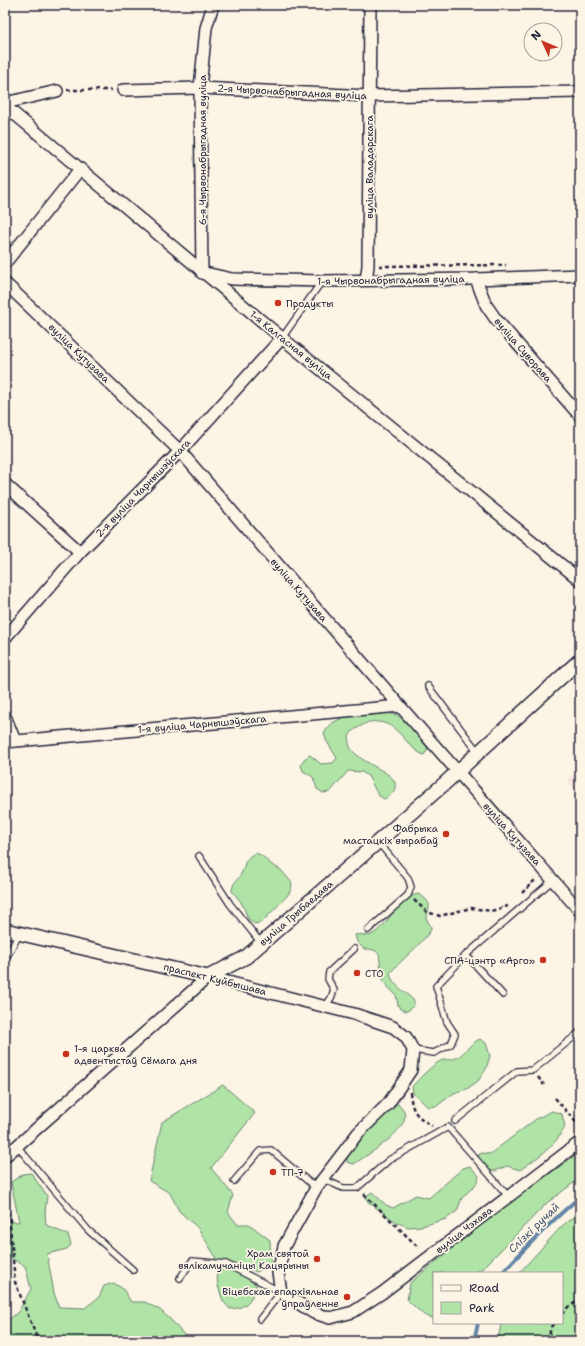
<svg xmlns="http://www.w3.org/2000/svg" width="585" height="1346" font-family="'Shantell Sans',sans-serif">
  <rect width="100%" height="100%" fill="#fcf5e5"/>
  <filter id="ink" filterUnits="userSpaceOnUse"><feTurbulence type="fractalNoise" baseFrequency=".025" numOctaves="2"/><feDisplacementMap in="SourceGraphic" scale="8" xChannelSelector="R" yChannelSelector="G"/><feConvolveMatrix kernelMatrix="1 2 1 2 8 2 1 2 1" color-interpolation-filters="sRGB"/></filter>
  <g filter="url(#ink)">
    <!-- built -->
    <polygon fill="#f9e4df" points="580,768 580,795 567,780"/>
    <!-- green -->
    <g fill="#b0e4a6" stroke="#698370">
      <path d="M 384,712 L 397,715 L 417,733 L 428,749 L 424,755 C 406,748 399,723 378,722 C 371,721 367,722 361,726 C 356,729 350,731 349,738 C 345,757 382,767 392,778 C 400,786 392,796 384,799 L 378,795 L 368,776 L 362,772 L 348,771 L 330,792 L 323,793 L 317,789 L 313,777 L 303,771 L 301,765 L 304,759 L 310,755 L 321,764 L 333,763 L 337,758 L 326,740 L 324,733 L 332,723 L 344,717 Z"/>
      <path d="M 255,853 L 261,855 L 272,865 L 281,870 L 292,883 L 291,890 L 287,896 L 262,922 L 255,924 L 249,920 L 241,902 L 232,891 C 233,881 237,882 241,874 C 246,865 243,859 255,853 Z"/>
      <path d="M 418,894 C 431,901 431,905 426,918 L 431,927 L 431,930 C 419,947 403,958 390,973 C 392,986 407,992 414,1001 L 414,1005 L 409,1010 L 406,1011 L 400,1009 L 398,1005 L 396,995 L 388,987 L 382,978 L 379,954 C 375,949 370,949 364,949 L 357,942 L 355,935 C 361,933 365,937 371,935 C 389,926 397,898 418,894 Z"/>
      <path d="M 480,1039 L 486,1043 L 490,1056 L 486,1069 L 478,1081 L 467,1089 L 454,1093 L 437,1106 L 428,1107 L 413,1093 L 412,1087 C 416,1081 436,1061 443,1060 C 448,1059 453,1060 458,1057 C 466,1052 470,1043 480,1039 Z"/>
      <path d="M 223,1085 L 255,1113 L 211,1168 L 233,1195 L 228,1212 L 237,1224 L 249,1224 L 270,1240 L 271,1264 L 257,1272 L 234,1263 L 234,1268 L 257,1286 C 251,1299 247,1309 230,1309 L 223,1301 L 218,1286 L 215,1256 L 198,1228 L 179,1211 L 170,1193 L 149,1181 L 162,1122 Z"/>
      <path d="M 396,1103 C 427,1121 368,1154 354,1164 L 347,1162 L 347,1155 L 357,1139 L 390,1105 Z"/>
      <path d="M 552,1111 L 562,1114 L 565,1127 C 553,1149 539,1156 520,1170 L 507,1166 L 495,1171 L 488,1170 L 480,1162 L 478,1155 L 482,1153 L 490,1154 L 536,1119 Z"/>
      <polygon points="580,1152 580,1178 547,1203 483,1268 474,1273 434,1273 434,1319 424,1315 407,1300 410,1283 509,1202"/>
      <polygon points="470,1166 479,1176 477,1183 462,1198 457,1211 446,1219 422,1226 408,1227 396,1222 368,1202 366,1196 372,1192 386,1205 393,1208 416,1195 429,1198 463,1168"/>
      <polygon points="31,1173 47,1196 45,1212 46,1225 68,1235 71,1245 67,1249 47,1254 54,1293 59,1307 85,1308 99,1297 104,1286 114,1283 123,1289 131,1302 145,1302 160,1310 172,1321 184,1335 185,1341 5,1341 5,1323 18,1312 31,1289 25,1266 5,1255 5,1221 19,1222 11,1182 23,1174"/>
      <polygon points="580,1211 580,1341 498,1341 501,1323 562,1323 562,1273 519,1273 561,1227"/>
    </g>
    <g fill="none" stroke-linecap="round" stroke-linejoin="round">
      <!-- stream -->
      <g stroke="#6285a6" stroke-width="4">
        <polyline points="5,12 7,5"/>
        <path d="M 502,1273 C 527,1246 552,1220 580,1197"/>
        <polyline points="474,1341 478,1323"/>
      </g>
      <defs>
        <g id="service">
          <polyline points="282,338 322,281"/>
          <polyline points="428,686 478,752"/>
          <polyline points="199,856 230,904 261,943"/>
          <polyline points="368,930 408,895 411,887 408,878 378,842"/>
          <polyline points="466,955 503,995"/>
          <polyline points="5,960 19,934"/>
          <polyline points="325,1007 331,998 334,990 328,979 329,972 354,949"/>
          <polyline points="413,1050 434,1053 451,1044 455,1034 447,1022 436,986 466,955 553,880"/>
          <polyline points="455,1121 517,1071 533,1070 580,1032"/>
          <polyline points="17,1146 88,1230 133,1270"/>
          <polyline points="323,1179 343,1188 357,1188 389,1160 448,1127 508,1196"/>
          <polyline points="234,1181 260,1151 271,1150 316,1188"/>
          <polyline points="180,1278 192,1261 226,1264 281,1292 260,1319"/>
        </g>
        <g id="minor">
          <polyline points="123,90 200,88 369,96 580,92"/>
          <polyline points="5,103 57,91"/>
          <polyline points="5,106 282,338 580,580"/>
          <polyline points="5,263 80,169"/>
          <polyline points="202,273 200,88 206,28 213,5"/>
          <polyline points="205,273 232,279 323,281 476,279 580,275"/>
          <polyline points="476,279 486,305 495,318 580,416"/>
          <polyline points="366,280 368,266 370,5"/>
          <polyline points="5,283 180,451 400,706 580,911"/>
          <polyline points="5,484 80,552"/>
          <polyline points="5,638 80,552 180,451 282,338"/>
          <polyline points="5,716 15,741"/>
          <polyline points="5,742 400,706"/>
          <polyline points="5,1156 17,1146 208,977 354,1014 393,1027 406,1037 413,1050 411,1070 388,1104 358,1133 316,1188 284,1246 278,1273 281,1292 314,1313 330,1318 353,1312 382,1293 580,1142"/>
        </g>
        <polyline id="tertiary" points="5,930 208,977 246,957 444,784 580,660"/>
      </defs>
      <!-- service casing -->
      <use href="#service" stroke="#22223b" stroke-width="8"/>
      <!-- minor casing -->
      <use href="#minor" stroke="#22223b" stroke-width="14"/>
      <!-- tertiary casing -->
      <use href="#tertiary" stroke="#22223b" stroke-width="16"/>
      <!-- path -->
      <g stroke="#22223b" stroke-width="2.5" stroke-dasharray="4 3" stroke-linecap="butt">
        <polyline points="67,90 112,90"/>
        <polyline points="379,266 506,265"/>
        <polyline points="522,893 537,878"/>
        <polyline points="414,900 427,912 440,916 471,908 491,911 508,906"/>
        <polyline points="538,1077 544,1085"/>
        <path d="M 410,1092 C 412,1112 415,1115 432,1126"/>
        <polyline points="555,1098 580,1127"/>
        <polyline points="364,1194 419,1248"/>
        <polyline points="5,1205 9,1215 15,1282 37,1338 44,1341"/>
        <polyline points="562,1314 568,1307 580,1300"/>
        <polyline points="548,1341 551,1327 554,1323"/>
      </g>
      <!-- service -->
      <use href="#service" stroke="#fcf5e5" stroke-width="5.5"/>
      <!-- minor -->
      <use href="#minor" stroke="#fcf5e5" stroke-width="11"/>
      <!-- tertiary -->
      <use href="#tertiary" stroke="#fcf5e5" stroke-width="13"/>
    </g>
  </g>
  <!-- markers -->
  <g fill="#c8321e" stroke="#fcf5e5" stroke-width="1.5">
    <circle cx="278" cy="303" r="4"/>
    <circle cx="446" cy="834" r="4"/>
    <circle cx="543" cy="960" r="4"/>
    <circle cx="357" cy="973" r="4"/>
    <circle cx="66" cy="1054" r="4"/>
    <circle cx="273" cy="1172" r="4"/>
    <circle cx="317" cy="1259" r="4"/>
    <circle cx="347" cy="1297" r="4"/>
  </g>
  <g text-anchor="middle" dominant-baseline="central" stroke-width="3.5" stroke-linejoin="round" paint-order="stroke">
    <!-- street labels -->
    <g font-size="10" fill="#22223b" stroke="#fcf5e5">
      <text transform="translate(292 92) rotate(3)">2-я Чырвонабрыгадная вуліца</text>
      <text transform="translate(202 150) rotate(-90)">6-я Чырвонабрыгадная вуліца</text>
      <text transform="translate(369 167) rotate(-90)">вуліца Валадарскага</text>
      <text transform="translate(391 280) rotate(-1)">1-я Чырвонабрыгадная вуліца</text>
      <text transform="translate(291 345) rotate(39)">1-я Калгасная вуліца</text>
      <text transform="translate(523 350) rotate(49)">вуліца Суворава</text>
      <text transform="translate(79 353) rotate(44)">вуліца Кутузава</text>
      <text transform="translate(143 488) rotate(-46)">2-я вуліца Чарнышэўскага</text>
      <text transform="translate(299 590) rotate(49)">вуліца Кутузава</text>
      <text transform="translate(202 724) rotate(-5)">1-я вуліца Чарнышэўскага</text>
      <text transform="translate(512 834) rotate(48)">вуліца Кутузава</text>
      <text transform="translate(296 913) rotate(-41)">вуліца Грыбаедава</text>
      <text transform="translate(215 979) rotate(14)">праспект Куйбышава</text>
      <text transform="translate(464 1230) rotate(-38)">вуліца Чэхава</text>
    </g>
    <!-- poi labels -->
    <g font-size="10" fill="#22223b" stroke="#fcf5e5" text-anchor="start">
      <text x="286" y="303">Продукты</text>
      <text x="438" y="828" text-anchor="end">Фабрыка<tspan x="438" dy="12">мастацкіх вырабаў</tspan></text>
      <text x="535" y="960" text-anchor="end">СПА-цэнтр «Арго»</text>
      <text x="365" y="973">СТО</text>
      <text x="74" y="1048">1-я царква<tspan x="74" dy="12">адвентыстаў Сёмага дня</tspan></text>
      <text x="281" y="1172">ТП-7</text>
      <text x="309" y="1253" text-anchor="end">Храм святой<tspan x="309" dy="12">вялікамучаніцы Кацярыны</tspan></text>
      <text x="339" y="1291" text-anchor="end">Віцебскае епархіяльнае<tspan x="339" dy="12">ўпраўленне</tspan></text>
    </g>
    <!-- water labels -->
    <g font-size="11" font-style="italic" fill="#425470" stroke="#fcf5e5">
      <text transform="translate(534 1228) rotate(-44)">Слізкі ручай</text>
    </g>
  </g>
  <!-- margin -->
  <rect width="585" height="1346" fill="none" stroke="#fcf5e5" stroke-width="20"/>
  <rect x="10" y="10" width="565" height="1326" fill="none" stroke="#22223b" stroke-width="1.5" filter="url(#ink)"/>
  <!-- legend -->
  <rect x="433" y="1272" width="130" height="52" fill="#fcf5e5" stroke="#a5a1a1"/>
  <rect x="441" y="1285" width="20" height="6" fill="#fcf5e5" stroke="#a5a1a1"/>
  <text x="469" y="1292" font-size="12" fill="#22223b">Road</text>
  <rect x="441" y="1302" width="20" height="12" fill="#b0e4a6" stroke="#a5a1a1"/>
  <text x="469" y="1312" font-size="12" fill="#22223b">Park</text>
  <!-- north arrow -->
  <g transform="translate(543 42) rotate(314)"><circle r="19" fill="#fcf5e5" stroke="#a5a1a1"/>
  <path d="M0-3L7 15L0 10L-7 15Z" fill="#c8321e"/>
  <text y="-6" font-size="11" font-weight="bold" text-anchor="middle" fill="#22223b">N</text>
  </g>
</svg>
